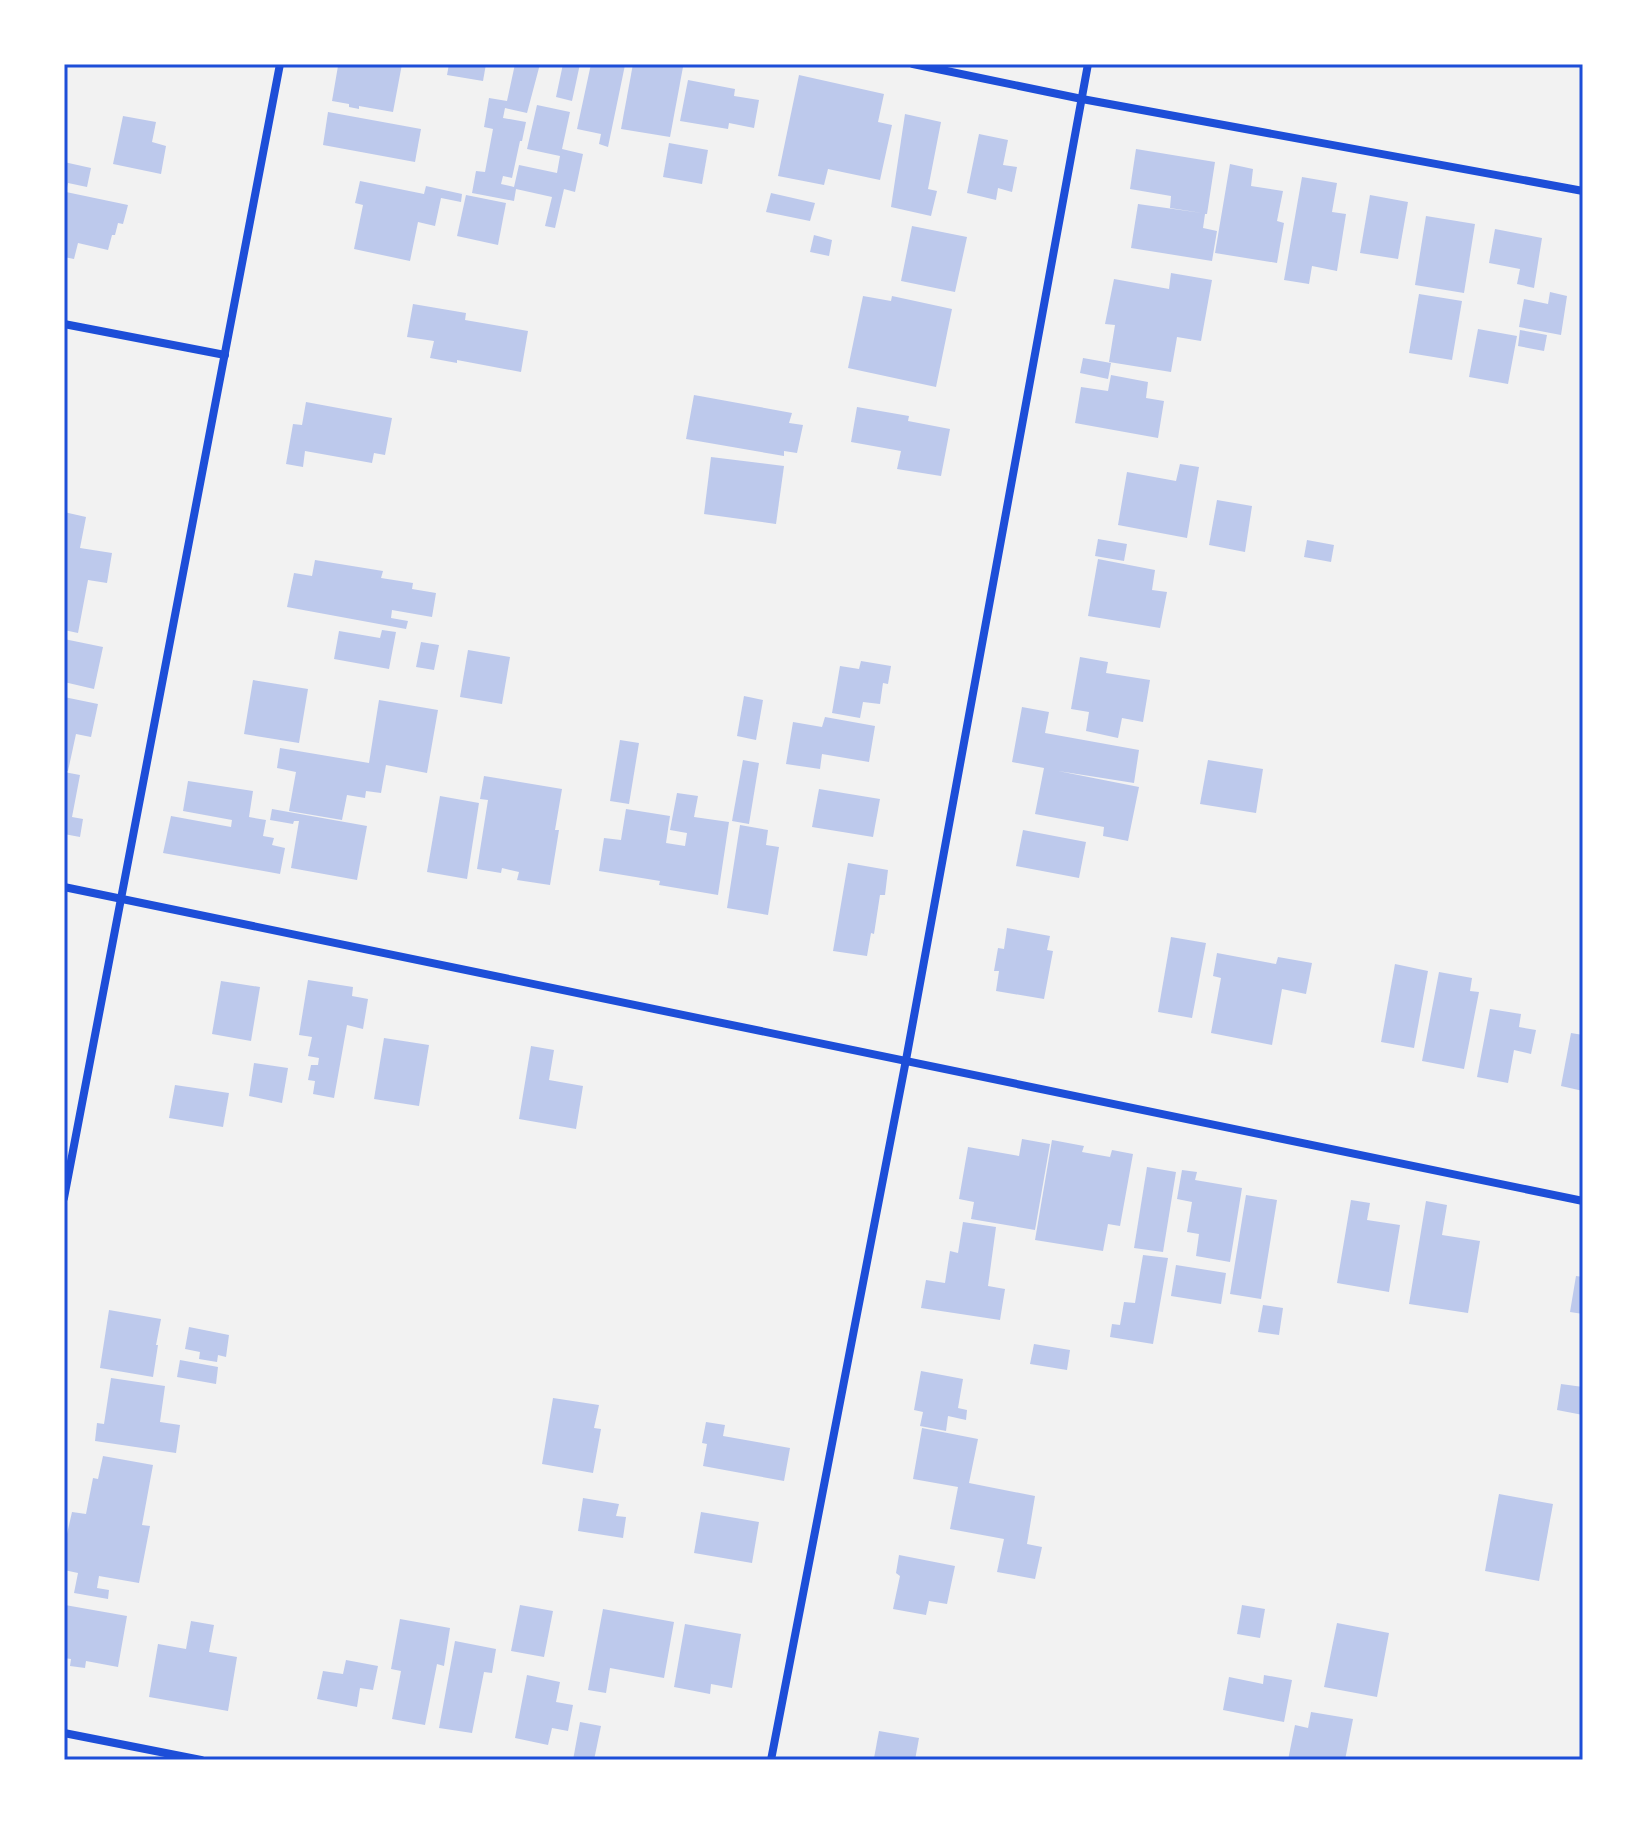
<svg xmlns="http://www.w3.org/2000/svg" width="1647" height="1824" font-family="'Public Sans',sans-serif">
  <rect width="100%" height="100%" fill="#f2f2f2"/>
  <!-- building -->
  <g fill="#bdc9ec">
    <polygon points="344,64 402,64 393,112 359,106 359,109 349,107 349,104 332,101 338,66 343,67"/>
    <polygon points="449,64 486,64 483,81 447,75"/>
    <polygon points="515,64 540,64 527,113 505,108 503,118 526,122 522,141 520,141 512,178 503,176 501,184 514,187 519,165 557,173 560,156 527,149 537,105 570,112 562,149 583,154 575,192 564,189 555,228 545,226 552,197 516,189 514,201 472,193 476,171 485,172 493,129 484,127 489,98 507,101"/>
    <polygon points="563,64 580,64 572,101 556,97"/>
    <polygon points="591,64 625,65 608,147 599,144 601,134 577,129"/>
    <polygon points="633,64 665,64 683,67 670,137 621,129"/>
    <polygon points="799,75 884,94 878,122 892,125 880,180 828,169 824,185 778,176"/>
    <polygon points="688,80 735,89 734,96 759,100 754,128 729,123 728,129 680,121"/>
    <polygon points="328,112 421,129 415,162 323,145"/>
    <polygon points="905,114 941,122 928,189 937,191 931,216 891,207"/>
    <polygon points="123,116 156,122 152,142 166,146 161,174 113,164"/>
    <polygon points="979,134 1008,140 1003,165 1017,167 1012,192 998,188 996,200 967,193"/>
    <polygon points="669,143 708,150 702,184 663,177"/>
    <polygon points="1136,149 1215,162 1207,214 1205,214 1203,228 1217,231 1212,261 1131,248 1138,204 1202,213 1170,208 1171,196 1130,189"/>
    <polygon points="64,162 91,168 87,187 68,183 66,192 128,205 123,224 118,223 115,235 112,235 108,250 78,243 74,259 64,257"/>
    <polygon points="1230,164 1253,169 1251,186 1283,191 1277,221 1284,223 1277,263 1215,253"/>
    <polygon points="1302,177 1337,183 1332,212 1346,214 1337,271 1312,266 1309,284 1284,280"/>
    <polygon points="360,181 424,194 426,186 462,194 461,202 441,198 435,226 418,222 410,261 354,249 363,205 355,203"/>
    <polygon points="771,193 815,203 810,221 766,212"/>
    <polygon points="466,195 506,203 498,245 457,236"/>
    <polygon points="1370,195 1408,202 1398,259 1360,253"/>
    <polygon points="1426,216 1475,224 1464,293 1415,285"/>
    <polygon points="912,226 967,237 955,292 901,281"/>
    <polygon points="1495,229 1542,238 1534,288 1517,284 1520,269 1489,263"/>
    <polygon points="814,235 832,240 829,256 810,252"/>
    <polygon points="1171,273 1212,280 1201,341 1177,337 1171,372 1109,362 1115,325 1105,324 1114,279 1169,289"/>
    <polygon points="1550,292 1567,296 1561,335 1519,327 1524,299 1548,304"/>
    <polygon points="1419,294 1462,301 1452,360 1409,353"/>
    <polygon points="863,296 891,301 892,296 952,309 936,387 848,368"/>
    <polygon points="413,304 466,313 465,320 528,331 521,372 457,360 457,363 430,358 434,341 407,337"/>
    <polygon points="1478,329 1517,336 1508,384 1469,377"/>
    <polygon points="1520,330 1547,335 1544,351 1518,346"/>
    <polygon points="1083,358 1111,363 1108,379 1080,373"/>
    <polygon points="1111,375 1148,382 1146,398 1164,401 1158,438 1075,423 1081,387 1108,391"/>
    <polygon points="694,395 792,413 789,423 803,425 797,453 784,451 784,456 686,439"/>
    <polygon points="306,402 392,418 385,455 374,453 372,463 305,451 303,467 286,464 293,424 302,425"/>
    <polygon points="857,407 909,416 908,421 950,429 941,476 897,469 901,451 851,442"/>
    <polygon points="711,457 784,466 776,524 704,514"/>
    <polygon points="1180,464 1199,467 1187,538 1118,525 1127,472 1176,481"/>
    <polygon points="1217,500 1252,506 1245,552 1209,545"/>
    <polygon points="64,512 86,517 80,548 112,553 107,583 88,580 78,633 64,630"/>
    <polygon points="1098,539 1127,544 1124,561 1095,556"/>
    <polygon points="1307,540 1334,545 1331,562 1304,557"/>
    <polygon points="1098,559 1155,570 1152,590 1167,592 1160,628 1088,616"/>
    <polygon points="315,560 383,571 381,578 413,583 412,589 436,593 432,617 392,610 391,618 408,621 406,629 287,607 294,573 312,576"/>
    <polygon points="382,630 396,632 389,669 334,659 339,631 380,638"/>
    <polygon points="64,639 103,647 94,689 64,682"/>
    <polygon points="421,642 439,645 434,670 416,667"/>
    <polygon points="468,650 510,657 502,704 460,697"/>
    <polygon points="1080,657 1108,662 1106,673 1150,680 1143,722 1122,718 1118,738 1086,731 1089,712 1071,709"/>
    <polygon points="861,661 891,666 888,684 883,683 880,704 863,702 860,718 832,713 840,666 859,669"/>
    <polygon points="253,680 308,689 299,743 244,734"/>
    <polygon points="744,696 763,700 756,740 737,736"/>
    <polygon points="64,697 98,704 91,737 76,734 68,771 64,771"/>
    <polygon points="379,700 438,710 427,773 386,765 381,793 366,791 365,798 347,795 342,820 289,811 296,772 277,768 280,748 369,763"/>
    <polygon points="1022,707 1049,712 1045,733 1139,750 1134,783 1058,771 1139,787 1128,841 1103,836 1104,827 1035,814 1044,768 1012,762"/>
    <polygon points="825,717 875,726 869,762 822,754 820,769 786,764 793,722 822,727"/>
    <polygon points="620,740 639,743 629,804 610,801"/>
    <polygon points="743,760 759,763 749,824 732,821"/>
    <polygon points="1208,760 1263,769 1256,813 1200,804"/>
    <polygon points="64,772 80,775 72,817 83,819 80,837 64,834"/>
    <polygon points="484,776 562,789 555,830 559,830 550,885 517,880 519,872 502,868 501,873 477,869 488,800 480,799"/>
    <polygon points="188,781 253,791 249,817 266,820 263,836 274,838 272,845 285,848 280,874 163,853 171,816 231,827 232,820 183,811"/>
    <polygon points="819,789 880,799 873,837 812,827"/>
    <polygon points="677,793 698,796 694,817 729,822 718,895 659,885 660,881 599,871 604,838 621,840 626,809 670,816 666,843 685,846 687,833 670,830"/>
    <polygon points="440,796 479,803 467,879 427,872"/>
    <polygon points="272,809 367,826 357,880 291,868 299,821 294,821 293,824 270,820"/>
    <polygon points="740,825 768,830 766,845 779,847 768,915 727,908"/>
    <polygon points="1023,830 1086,842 1079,878 1016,866"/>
    <polygon points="848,863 888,870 885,895 880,895 874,934 871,933 867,956 833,951"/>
    <polygon points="1007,928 1050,936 1047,950 1053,951 1044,999 996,991 999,971 994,971 998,948 1004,949"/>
    <polygon points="1171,937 1206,943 1192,1018 1158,1012"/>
    <polygon points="1217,953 1276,964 1278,957 1312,963 1306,994 1282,989 1272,1045 1211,1033 1221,978 1213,976"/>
    <polygon points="1395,964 1428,971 1414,1048 1381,1042"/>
    <polygon points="1439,972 1472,978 1470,991 1479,992 1464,1069 1422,1061"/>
    <polygon points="308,980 353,987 352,996 368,999 363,1029 347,1025 334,1098 313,1094 315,1081 308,1080 311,1065 318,1065 319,1058 308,1056 312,1037 299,1035"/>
    <polygon points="221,981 260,987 251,1041 212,1034"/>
    <polygon points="1490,1009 1521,1014 1519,1027 1536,1030 1531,1054 1514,1050 1508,1083 1477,1077"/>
    <polygon points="1571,1033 1583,1035 1583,1091 1561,1086"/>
    <polygon points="384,1038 429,1045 419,1106 374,1099"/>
    <polygon points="531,1046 554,1050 549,1080 583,1086 576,1129 519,1119"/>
    <polygon points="254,1063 288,1068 282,1103 249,1096"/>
    <polygon points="175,1085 229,1093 223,1127 169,1118"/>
    <polygon points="1022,1139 1050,1144 1035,1230 971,1219 974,1202 959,1199 968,1147 1019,1156"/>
    <polygon points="1052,1140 1084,1146 1082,1152 1110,1157 1112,1150 1133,1154 1120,1226 1108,1224 1103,1251 1035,1240"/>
    <polygon points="1147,1167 1176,1172 1163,1252 1134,1248"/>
    <polygon points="1182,1170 1197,1172 1195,1180 1242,1188 1230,1262 1196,1256 1199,1234 1187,1232 1192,1202 1177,1199"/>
    <polygon points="1246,1195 1277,1200 1261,1299 1230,1294"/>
    <polygon points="1351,1200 1370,1203 1367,1220 1400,1225 1389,1292 1337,1283"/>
    <polygon points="1426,1201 1447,1205 1442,1235 1480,1241 1468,1313 1409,1304"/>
    <polygon points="963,1222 996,1227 988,1286 1005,1289 1000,1320 921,1308 926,1280 945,1283 950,1251 958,1253"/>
    <polygon points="1143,1255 1168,1258 1153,1344 1110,1337 1112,1324 1120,1325 1124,1302 1135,1303"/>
    <polygon points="1176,1265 1226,1273 1221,1304 1171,1296"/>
    <polygon points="1576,1276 1583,1277 1583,1314 1570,1312"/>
    <polygon points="1263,1305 1283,1308 1279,1335 1258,1332"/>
    <polygon points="109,1310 161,1319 156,1345 158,1345 153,1377 100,1368"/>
    <polygon points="189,1327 229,1335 226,1357 218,1355 217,1362 199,1359 200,1352 185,1349"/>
    <polygon points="1034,1344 1070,1350 1067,1370 1030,1364"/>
    <polygon points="180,1360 218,1367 216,1384 177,1377"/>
    <polygon points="921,1371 963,1379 958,1408 967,1410 966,1420 948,1416 946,1431 920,1426 923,1412 914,1410"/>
    <polygon points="111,1378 165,1386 160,1422 180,1425 176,1453 95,1441 97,1423 104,1424"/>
    <polygon points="1561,1384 1583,1387 1583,1415 1557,1410"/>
    <polygon points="553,1398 599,1405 594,1428 601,1429 593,1473 542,1464"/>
    <polygon points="706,1422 725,1425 723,1436 790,1448 784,1481 703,1466 707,1444 702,1443"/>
    <polygon points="922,1428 978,1439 969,1483 1035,1496 1027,1544 1042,1547 1035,1579 997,1572 1004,1539 950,1529 958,1487 913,1479"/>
    <polygon points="103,1456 153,1465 142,1525 150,1526 139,1583 99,1576 97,1588 109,1590 108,1599 74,1593 78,1573 64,1570 64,1547 72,1512 86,1514 93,1478 98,1479"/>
    <polygon points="1499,1494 1553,1504 1539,1581 1485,1571"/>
    <polygon points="583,1498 619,1504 616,1516 626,1517 623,1538 578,1531"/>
    <polygon points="701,1512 759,1522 752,1563 694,1553"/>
    <polygon points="899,1555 955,1566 947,1604 929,1601 926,1615 893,1609 900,1576 896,1573"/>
    <polygon points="65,1605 127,1616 118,1667 86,1661 85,1668 70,1666 71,1659 64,1658"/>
    <polygon points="520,1605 553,1611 544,1657 511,1651"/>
    <polygon points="1242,1605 1265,1609 1260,1638 1237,1634"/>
    <polygon points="603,1609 674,1622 664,1678 610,1668 606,1693 588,1690"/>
    <polygon points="400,1619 450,1628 444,1666 437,1664 425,1725 392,1719 401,1671 391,1669"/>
    <polygon points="191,1621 214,1625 209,1652 237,1657 228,1711 149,1697 158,1644 186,1649"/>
    <polygon points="1337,1623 1389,1633 1377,1697 1324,1687"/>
    <polygon points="685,1624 741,1634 732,1688 711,1684 710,1694 674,1687"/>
    <polygon points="455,1641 496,1649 492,1673 484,1672 472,1733 439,1728"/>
    <polygon points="346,1660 378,1666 373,1690 360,1688 357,1707 317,1699 323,1671 343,1674"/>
    <polygon points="527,1675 560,1682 556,1702 573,1705 568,1731 552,1728 548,1745 515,1738"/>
    <polygon points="1264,1675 1292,1680 1284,1722 1223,1710 1229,1677 1263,1684"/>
    <polygon points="1311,1712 1353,1719 1345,1760 1288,1760 1295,1725 1308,1728"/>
    <polygon points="580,1722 601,1726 594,1760 573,1760"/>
    <polygon points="879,1731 919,1738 915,1760 874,1758"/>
  </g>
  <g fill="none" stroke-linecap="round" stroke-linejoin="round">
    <!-- minor -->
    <g stroke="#1d4ed8" stroke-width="8">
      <polyline points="913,64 1082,99 1583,191"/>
      <polyline points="64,324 225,355"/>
      <polyline points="64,887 1583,1201"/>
      <polyline points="64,1198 280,64"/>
      <polyline points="64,1733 201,1760"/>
      <polyline points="771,1760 906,1060 1088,64"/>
    </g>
  </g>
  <!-- border -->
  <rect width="1647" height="1824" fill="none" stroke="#ffffff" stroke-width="132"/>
  <rect x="66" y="66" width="1515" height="1692" fill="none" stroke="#1d4ed8" stroke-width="3"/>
</svg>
